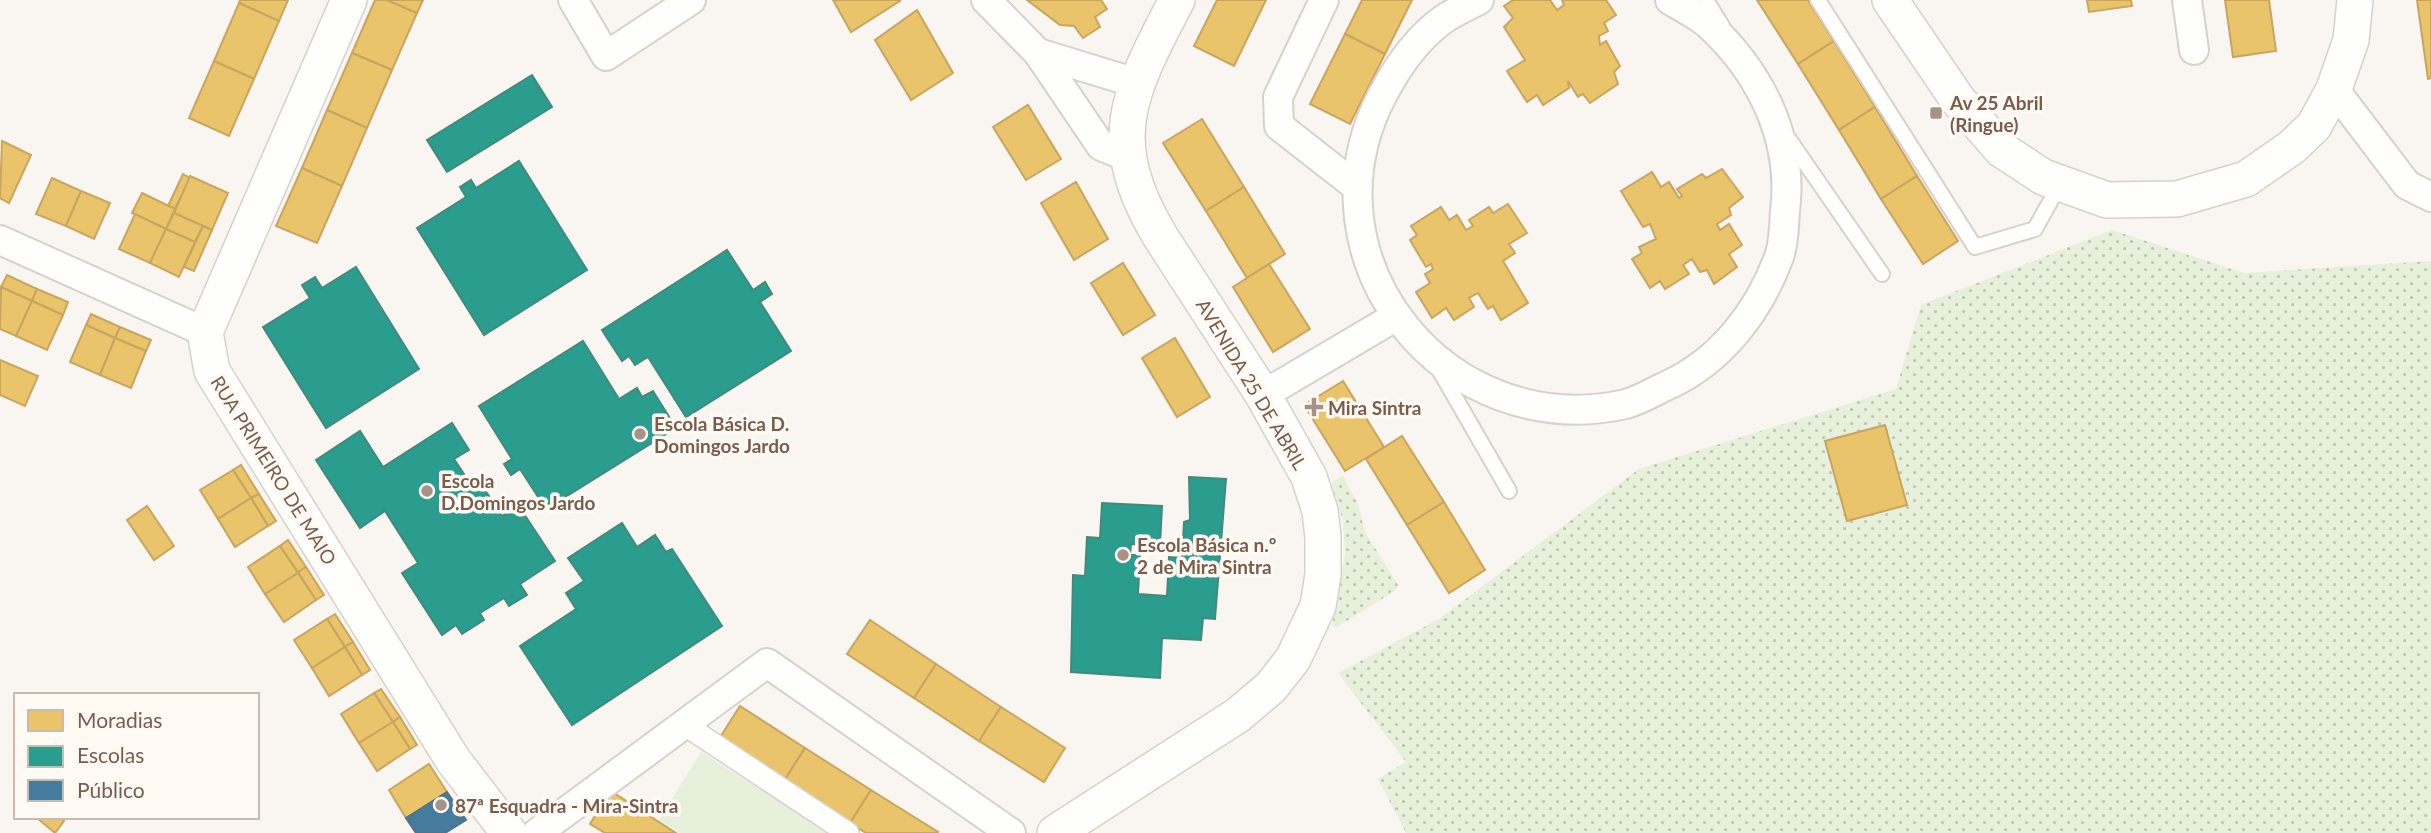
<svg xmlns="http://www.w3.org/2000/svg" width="2431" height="833" font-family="Lato,sans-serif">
  <defs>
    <pattern id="grass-dots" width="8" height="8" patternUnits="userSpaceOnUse" patternTransform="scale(1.75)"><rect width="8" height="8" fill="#e7f0db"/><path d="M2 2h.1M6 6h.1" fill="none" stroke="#c0c6b4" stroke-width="1.8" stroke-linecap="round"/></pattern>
  </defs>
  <rect width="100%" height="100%" fill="#f9f5f0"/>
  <!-- grass -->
  <g fill="url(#grass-dots)">
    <polygon points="2112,230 2244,273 2431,261 2431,833 1406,833 1378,779 1406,762 1338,673 1439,619 1639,469 1896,389 1921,305"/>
    <polygon points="1343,476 1358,504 1365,532 1398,585 1396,590 1337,627 1332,626 1345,554 1343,521 1331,483"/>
  </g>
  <!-- green -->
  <polygon fill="#e7f0db" points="701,752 829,833 680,833 659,820"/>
  <!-- homes -->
  <g fill="#e9c46a" stroke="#c8a561" stroke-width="2">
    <polygon points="240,0 288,0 279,21 239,3"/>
    <polygon points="375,0 387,0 417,13 392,70 352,53"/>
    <polygon points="387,0 423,0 417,13"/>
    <polygon points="833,0 900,0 900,1 851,32"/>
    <polygon points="1027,0 1101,0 1107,9 1095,17 1100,27 1083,38 1074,26 1060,25"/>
    <polygon points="1217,0 1266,0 1234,66 1194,46"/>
    <polygon points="1362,0 1412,0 1385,54 1345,34"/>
    <polygon points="1513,0 1550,0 1557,10 1564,5 1562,0 1606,0 1616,15 1604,23 1608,31 1599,36 1600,45 1606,41 1620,66 1614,72 1618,84 1590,103 1583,94 1578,97 1568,81 1569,88 1543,105 1537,95 1527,102 1507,71 1525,60 1504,27 1513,18 1504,6"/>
    <polygon points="1757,0 1808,0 1834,41 1798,64"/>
    <polygon points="2087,0 2131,0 2132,6 2089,12"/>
    <polygon points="2225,0 2269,0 2276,51 2233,57"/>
    <polygon points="2417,0 2431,0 2431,78 2428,79"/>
    <polygon points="239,3 279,21 254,79 214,61"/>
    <polygon points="917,10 953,73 911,100 875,40"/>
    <polygon points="1345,34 1385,54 1350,124 1310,104"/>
    <polygon points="1834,41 1875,107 1839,130 1798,64"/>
    <polygon points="352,53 392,70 367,128 327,110"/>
    <polygon points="214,61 254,79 229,136 189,118"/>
    <polygon points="1028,105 1061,159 1026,180 993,127"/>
    <polygon points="1875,107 1917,176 1881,199 1839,130"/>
    <polygon points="327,110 367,128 342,186 302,168"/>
    <polygon points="1202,119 1244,187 1206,211 1163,143"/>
    <polygon points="2,141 31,155 9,203 0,198"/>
    <polygon points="302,168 342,186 317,243 276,226"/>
    <polygon points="1722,169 1743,197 1729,208 1731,215 1717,224 1720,230 1729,224 1742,245 1729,254 1737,267 1714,284 1707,270 1700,272 1692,259 1683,265 1689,274 1665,289 1660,281 1650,288 1632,259 1642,253 1639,247 1656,239 1650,224 1643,227 1621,191 1652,172 1661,187 1669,182 1679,198 1682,196 1677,189 1702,174 1706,178"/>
    <polygon points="183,174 190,178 175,209 168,206"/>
    <polygon points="190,176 228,193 212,230 174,213"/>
    <polygon points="1917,176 1958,241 1923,264 1881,199"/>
    <polygon points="52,178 81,191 66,226 36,214"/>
    <polygon points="1076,182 1108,239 1074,260 1041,203"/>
    <polygon points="1244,187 1285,254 1247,278 1206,211"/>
    <polygon points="81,191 110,203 94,239 66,226"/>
    <polygon points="142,193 175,209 166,229 132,213"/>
    <polygon points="1508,204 1527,233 1509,244 1515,253 1503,261 1528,303 1501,320 1493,306 1488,309 1478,293 1469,298 1474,307 1454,320 1446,308 1432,318 1416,292 1430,283 1425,274 1433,269 1431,264 1426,267 1410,240 1417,235 1411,226 1441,207 1449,220 1457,215 1466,230 1473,226 1469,220 1489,207 1493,213"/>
    <polygon points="174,213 203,226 195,242 166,229"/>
    <polygon points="135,214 166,229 150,263 119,249"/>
    <polygon points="203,226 212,230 194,271 184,267"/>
    <polygon points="166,229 195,242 179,277 150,263"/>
    <polygon points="1123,263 1155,315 1123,335 1091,283"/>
    <polygon points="1269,264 1310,329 1273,352 1233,287"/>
    <polygon points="7,275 37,289 32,301 1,287"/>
    <polygon points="1,287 32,301 16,336 0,329"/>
    <polygon points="37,289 68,302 63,315 32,301"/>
    <polygon points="32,301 63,315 47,350 16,336"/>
    <polygon points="91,314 120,327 115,338 86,325"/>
    <polygon points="86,325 115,338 100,375 70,362"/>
    <polygon points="120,327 151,340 146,351 115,338"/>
    <polygon points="115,338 146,351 131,388 100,375"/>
    <polygon points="1175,338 1210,397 1177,417 1142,358"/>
    <polygon points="0,360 38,376 25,406 0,395"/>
    <polygon points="1343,381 1384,447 1345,471 1304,405"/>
    <polygon points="1885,425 1907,505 1847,521 1825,441"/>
    <polygon points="1402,436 1444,502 1407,525 1366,459"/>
    <polygon points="241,465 259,494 251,498 233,470"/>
    <polygon points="233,470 251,498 218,519 200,490"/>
    <polygon points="259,494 276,521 268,526 251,498"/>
    <polygon points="251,498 268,526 235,547 218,519"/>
    <polygon points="1444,502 1485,570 1449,593 1407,525"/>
    <polygon points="147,506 174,546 154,560 127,520"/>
    <polygon points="288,540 306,567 298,572 280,546"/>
    <polygon points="280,546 298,573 265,594 248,567"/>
    <polygon points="306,567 324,595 316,600 298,572"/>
    <polygon points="298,573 316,600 284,622 265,594"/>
    <polygon points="335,614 353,642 345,647 327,619"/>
    <polygon points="327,619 345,647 312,668 294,640"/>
    <polygon points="870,620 936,664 914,698 847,654"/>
    <polygon points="353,642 370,670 362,675 345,647"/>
    <polygon points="345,647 362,675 329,696 312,668"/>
    <polygon points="936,664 1001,707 979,741 914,698"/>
    <polygon points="381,689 400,717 393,722 374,693"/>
    <polygon points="374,693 393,722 359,743 341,714"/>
    <polygon points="740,706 805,748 784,781 719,739"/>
    <polygon points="1001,707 1065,748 1044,782 979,741"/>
    <polygon points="400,717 417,745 410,749 393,722"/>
    <polygon points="393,722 410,749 377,771 359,743"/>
    <polygon points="805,748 871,790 850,823 784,781"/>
    <polygon points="429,764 447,792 406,818 389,790"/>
    <polygon points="871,790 938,832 937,833 866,833 850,823"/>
    <polygon points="611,791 676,833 605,833 590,824"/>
    <polygon points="59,817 64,821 55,833 37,818"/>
  </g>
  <!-- schools -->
  <g fill="#2a9d8f" stroke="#428a7b" stroke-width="2">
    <polygon points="532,75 552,107 447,172 427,140"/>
    <polygon points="519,161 587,270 484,335 417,228 466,197 460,187 471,180 476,188"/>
    <polygon points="727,250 753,290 765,282 772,294 760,302 791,351 686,417 648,357 635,365 629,356 622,361 602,330"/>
    <polygon points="356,267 419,369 326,428 263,327 310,298 302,285 315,277 322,288"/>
    <polygon points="583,341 619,399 637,388 642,397 653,391 676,428 546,509 520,469 511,475 504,464 512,459 479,406"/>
    <polygon points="452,423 469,450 454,459 470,483 477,478 502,516 518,505 555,561 520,584 527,595 509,606 504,598 480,613 484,620 462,634 456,625 442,635 402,573 418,563 385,511 360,528 316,460 360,431 383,467"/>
    <polygon points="1189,477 1226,479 1215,619 1203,618 1201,640 1162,638 1160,678 1071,672 1073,575 1085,576 1087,537 1100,538 1102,503 1162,506 1160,545 1131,544 1130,555 1140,555 1138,594 1167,596 1169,557 1182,558 1184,522 1190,520"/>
    <polygon points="622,523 637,547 655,535 666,552 672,549 722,626 572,725 520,646 576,609 566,593 584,581 568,558"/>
  </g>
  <!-- public -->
  <polygon fill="#457b9d" stroke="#557285" stroke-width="2" points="447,792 466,820 445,833 416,833 406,818"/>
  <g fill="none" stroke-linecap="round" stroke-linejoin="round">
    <defs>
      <g id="service">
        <polyline points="1706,0 1722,26"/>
        <polyline points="1818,0 1975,247 2035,229 2060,184"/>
        <polyline points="1786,135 1882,274"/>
        <polyline points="1437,366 1509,491"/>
      </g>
      <polyline id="pedestrian" points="682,723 848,833"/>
      <g id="minor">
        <polyline points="573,0 606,56 691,0"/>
        <polyline points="986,0 1038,53 1101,146 1128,157"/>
        <polyline points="1324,0 1278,97 1279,126 1357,187"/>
        <path d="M 1479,0 C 1468,6 1454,12 1444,19 C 1417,38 1397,67 1382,96 C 1297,260 1447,444 1626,404 C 1640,400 1655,391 1668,385 C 1721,361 1759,311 1779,257 C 1784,243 1784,225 1785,211 C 1794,140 1761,73 1709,25 C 1698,15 1683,8 1670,0"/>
        <polyline points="2187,0 2194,50"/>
        <polyline points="1038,53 1136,83"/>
        <polyline points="2334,89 2407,185 2431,197"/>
        <polyline points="0,240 205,332"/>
        <polyline points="1263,395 1395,317"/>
        <polyline points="537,833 767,663 1011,833"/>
      </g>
      <g id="tertiary">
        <polyline points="349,0 205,332 212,371 453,760 509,833"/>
        <polyline points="1890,0 1958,100 2002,150 2043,177 2107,200 2177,199 2246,179 2292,147 2314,126 2334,89 2351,40 2355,0"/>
        <path d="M 1055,833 L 1238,715 L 1271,687 L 1293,659 L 1318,606 L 1323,575 L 1323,537 L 1320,511 L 1309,477 L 1263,395 L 1160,236 C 1102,139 1129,92 1177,0"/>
      </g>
    </defs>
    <!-- service casing -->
    <use href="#service" stroke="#d7d1cb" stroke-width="18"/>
    <!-- pedestrian casing -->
    <use href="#pedestrian" stroke="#d7d1cb" stroke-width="24"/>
    <!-- minor casing -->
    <use href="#minor" stroke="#d7d1cb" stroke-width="32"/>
    <!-- tertiary casing -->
    <use href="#tertiary" stroke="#d7d1cb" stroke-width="38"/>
    <!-- service -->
    <use href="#service" stroke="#fefefd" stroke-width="14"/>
    <!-- pedestrian -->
    <use href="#pedestrian" stroke="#fefefd" stroke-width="21"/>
    <!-- minor -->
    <use href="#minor" stroke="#fefefd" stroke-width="28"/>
    <!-- tertiary -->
    <use href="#tertiary" stroke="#fefefd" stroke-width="35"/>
  </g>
  <!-- markers -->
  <g fill="#a69286" stroke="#fffaf3" stroke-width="2.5">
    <rect x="1929" y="106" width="14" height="14" rx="3.5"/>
    <path d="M1310.5 396.5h7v7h7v7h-7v7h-7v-7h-7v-7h7z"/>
    <circle cx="640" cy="434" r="7"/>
    <circle cx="427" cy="491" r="7"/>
    <circle cx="1123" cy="555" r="7"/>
    <circle cx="441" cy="805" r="7"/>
  </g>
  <g text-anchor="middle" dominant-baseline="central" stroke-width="7" stroke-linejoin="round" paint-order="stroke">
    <!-- poi labels -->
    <g font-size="19" font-weight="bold" fill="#7a5c4d" stroke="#fffaf3" text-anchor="start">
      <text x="1950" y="102">Av 25 Abril<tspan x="1950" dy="22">(Ringue)</tspan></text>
      <text x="1328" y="407">Mira Sintra</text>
      <text x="654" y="423">Escola Básica D.<tspan x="654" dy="22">Domingos Jardo</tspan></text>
      <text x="441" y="480">Escola<tspan x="441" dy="22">D.Domingos Jardo</tspan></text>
      <text x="1137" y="544">Escola Básica n.º<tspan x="1137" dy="22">2 de Mira Sintra</tspan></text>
      <text x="455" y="805">87ª Esquadra - Mira-Sintra</text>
    </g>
    <!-- street labels -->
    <g font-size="19" fill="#7a5c4d" stroke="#fffaf3">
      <text transform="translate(1252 384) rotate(59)">AVENIDA 25 DE ABRIL</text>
      <text transform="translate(274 470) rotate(58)">RUA PRIMEIRO DE MAIO</text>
    </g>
  </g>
  <!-- legend -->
  <rect x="14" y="693" width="245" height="126" fill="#fffaf3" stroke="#cabbb1" stroke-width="2"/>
  <rect x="28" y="710" width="35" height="21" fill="#e9c46a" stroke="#cabbb1" stroke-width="2"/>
  <text x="77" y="728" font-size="21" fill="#7a5c4d">Moradias</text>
  <rect x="28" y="746" width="35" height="21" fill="#2a9d8f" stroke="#cabbb1" stroke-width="2"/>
  <text x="77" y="763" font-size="21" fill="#7a5c4d">Escolas</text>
  <rect x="28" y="780" width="35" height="21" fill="#457b9d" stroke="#cabbb1" stroke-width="2"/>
  <text x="77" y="798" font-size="21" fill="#7a5c4d">Público</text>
</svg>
